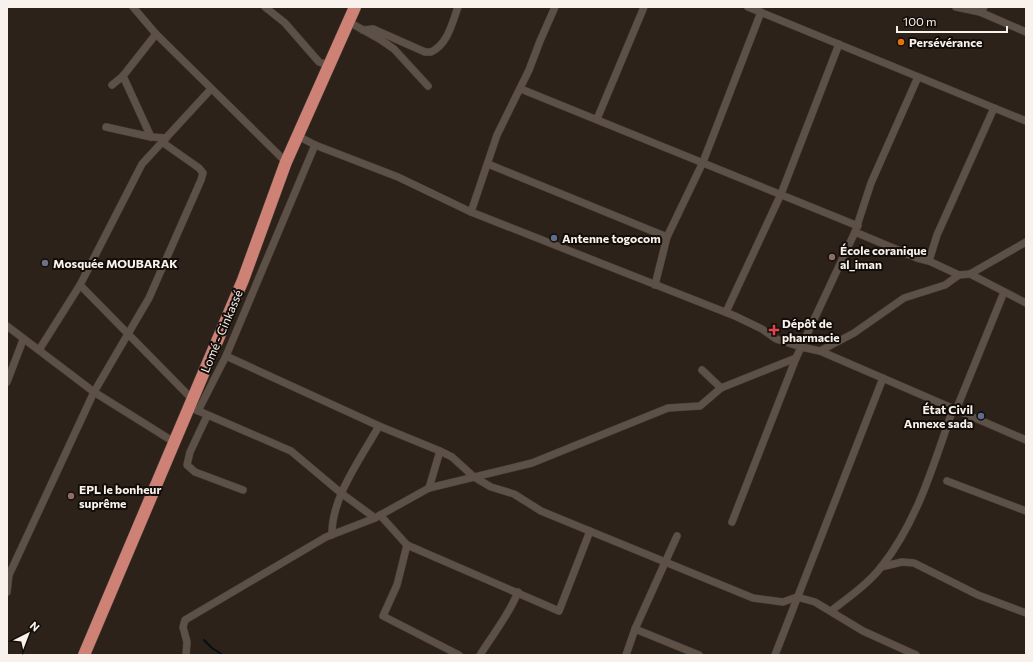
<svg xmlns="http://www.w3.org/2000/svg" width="1033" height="662" font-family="Commissioner,sans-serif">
  <rect width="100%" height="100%" fill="#2d221a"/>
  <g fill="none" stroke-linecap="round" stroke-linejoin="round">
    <!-- stream -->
    <polyline stroke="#041112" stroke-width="2" points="204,640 212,648 223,655"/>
    <defs>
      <g id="minor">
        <polyline points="133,7 156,34 286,162"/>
        <polyline points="265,7 285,23 319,62 331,66"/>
        <polyline points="748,7 1026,121"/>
        <polyline points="956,7 980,12 984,7"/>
        <polyline points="980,12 1026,32"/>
        <polyline points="349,22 381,40 394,49 428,86"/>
        <path d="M 363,30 L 373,29 L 425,52 L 431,52 C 448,44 452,23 458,7"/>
        <polyline points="123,76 151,137"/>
        <polyline points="112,85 123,76 156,34"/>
        <polyline points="521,89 858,226"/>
        <polyline points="597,119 644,7"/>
        <polyline points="106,127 151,137 166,138"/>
        <polyline points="298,136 315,145 398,177 471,212 735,316 762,329 776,339 801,347 820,351 854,333 904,298 945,285 959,275 970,274 1026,242"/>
        <polyline points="488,164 667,237"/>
        <polyline points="471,212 497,135 529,70 540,41 555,7"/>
        <polyline points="855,232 917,258 929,261"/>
        <polyline points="970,274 1026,303"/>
        <polyline points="959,275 929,261 937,235 994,108"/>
        <polyline points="80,285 192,399"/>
        <polyline points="655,285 667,237 703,162 761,12"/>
        <polyline points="726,312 781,194 839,44"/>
        <polyline points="7,326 94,392 174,442"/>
        <polyline points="39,350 80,285 142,164 211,89"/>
        <polyline points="820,351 1026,440"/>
        <polyline points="226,356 379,426 440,451 452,457 474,477 491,487 514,494 541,511 753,598 783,602 797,597 815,602 863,631 916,655"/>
        <polyline points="702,370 721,388"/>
        <polyline points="7,382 23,340"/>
        <polyline points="194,409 291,451 341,493 375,518"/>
        <polyline points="956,410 1004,292"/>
        <polyline points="198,411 226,356 315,145"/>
        <polyline points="207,416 190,452 187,465 195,472 243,490"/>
        <polyline points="947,481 1026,511"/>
        <polyline points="429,488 440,451"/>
        <polyline points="380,515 407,545 559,611 590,531"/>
        <polyline points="732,522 796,358 855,232 871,183 918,77"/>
        <path d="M 332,535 C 331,498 361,458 379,426"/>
        <polyline points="407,545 397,585 383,616 459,655"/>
        <polyline points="881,567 902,562 914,563 978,595 1026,613"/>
        <polyline points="7,592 9,575 94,392 149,298 201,180 203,173 199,168 162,142"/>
        <path d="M 831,611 C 849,597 868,584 882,566 C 918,520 934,463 953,409"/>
        <polyline points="635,629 699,655"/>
        <polyline points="186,655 187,642 183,627 185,620 326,537 375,518 429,488 532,463 668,408 700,406 721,388 796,358"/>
        <path d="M 480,655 C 493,634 509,615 518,592"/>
        <polyline points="626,655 635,629 677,536"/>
        <polyline points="775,655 883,378"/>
      </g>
      <polyline id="trunk" points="84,655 243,280 286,162 355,7"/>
    </defs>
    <!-- minor casing -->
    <use href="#minor" stroke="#473e38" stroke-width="8"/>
    <!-- trunk casing -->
    <use href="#trunk" stroke="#473e38" stroke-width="13"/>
    <!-- minor -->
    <use href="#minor" stroke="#5d5047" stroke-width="7"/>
    <!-- trunk -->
    <use href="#trunk" stroke="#ce8276" stroke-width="12"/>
  </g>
  <!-- markers -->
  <circle fill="#e8710a" stroke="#120d09" stroke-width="1.5" cx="901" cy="42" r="4"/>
  <g fill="#5c6f8a" stroke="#120d09" stroke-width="1.5">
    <circle cx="554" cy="238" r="4"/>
    <circle cx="981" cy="416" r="4"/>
  </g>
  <g fill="#8d6e63" stroke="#120d09" stroke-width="1.5">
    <circle cx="832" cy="257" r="4"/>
    <circle cx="71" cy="496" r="4"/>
  </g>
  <circle fill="#6b7280" stroke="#120d09" stroke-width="1.5" cx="45" cy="263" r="4"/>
  <path fill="#e0444e" stroke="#120d09" stroke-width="1.5" d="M772 324h4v4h4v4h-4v4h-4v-4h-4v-4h4z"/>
  <g text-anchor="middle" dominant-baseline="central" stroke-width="4" stroke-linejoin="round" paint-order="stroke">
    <!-- poi labels -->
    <g font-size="12" font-weight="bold" fill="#f9f1ec" stroke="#120d09" text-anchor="start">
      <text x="909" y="42">Persévérance</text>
      <text x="562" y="238">Antenne togocom</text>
      <text x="840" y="250">École coranique<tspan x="840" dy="14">al_iman</tspan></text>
      <text x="53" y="263">Mosquée MOUBARAK</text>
      <text x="782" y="323">Dépôt de<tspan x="782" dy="14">pharmacie</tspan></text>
      <text x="973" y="409" text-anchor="end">État Civil<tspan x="973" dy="14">Annexe sada</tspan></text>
      <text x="79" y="489">EPL le bonheur<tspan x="79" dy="14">suprême</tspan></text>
    </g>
    <!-- street labels -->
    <g font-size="12" fill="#f9f1ec" stroke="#120d09">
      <text transform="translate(221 331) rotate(-67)">Lomé - Cinkassé</text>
    </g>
  </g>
  <!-- border -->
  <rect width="1033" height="662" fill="none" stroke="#f9f1ec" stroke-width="16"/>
  <!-- north arrow -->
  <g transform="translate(28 634) rotate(42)" stroke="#120d09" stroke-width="3" paint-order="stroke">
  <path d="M0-3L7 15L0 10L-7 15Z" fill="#f9f1ec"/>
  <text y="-6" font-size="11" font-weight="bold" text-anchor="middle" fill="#f9f1ec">N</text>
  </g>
  <!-- scale -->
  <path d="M897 26v6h110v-6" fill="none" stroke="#f9f1ec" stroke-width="2"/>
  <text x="903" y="26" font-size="12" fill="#f9f1ec" stroke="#120d09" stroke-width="3" paint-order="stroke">100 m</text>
</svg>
